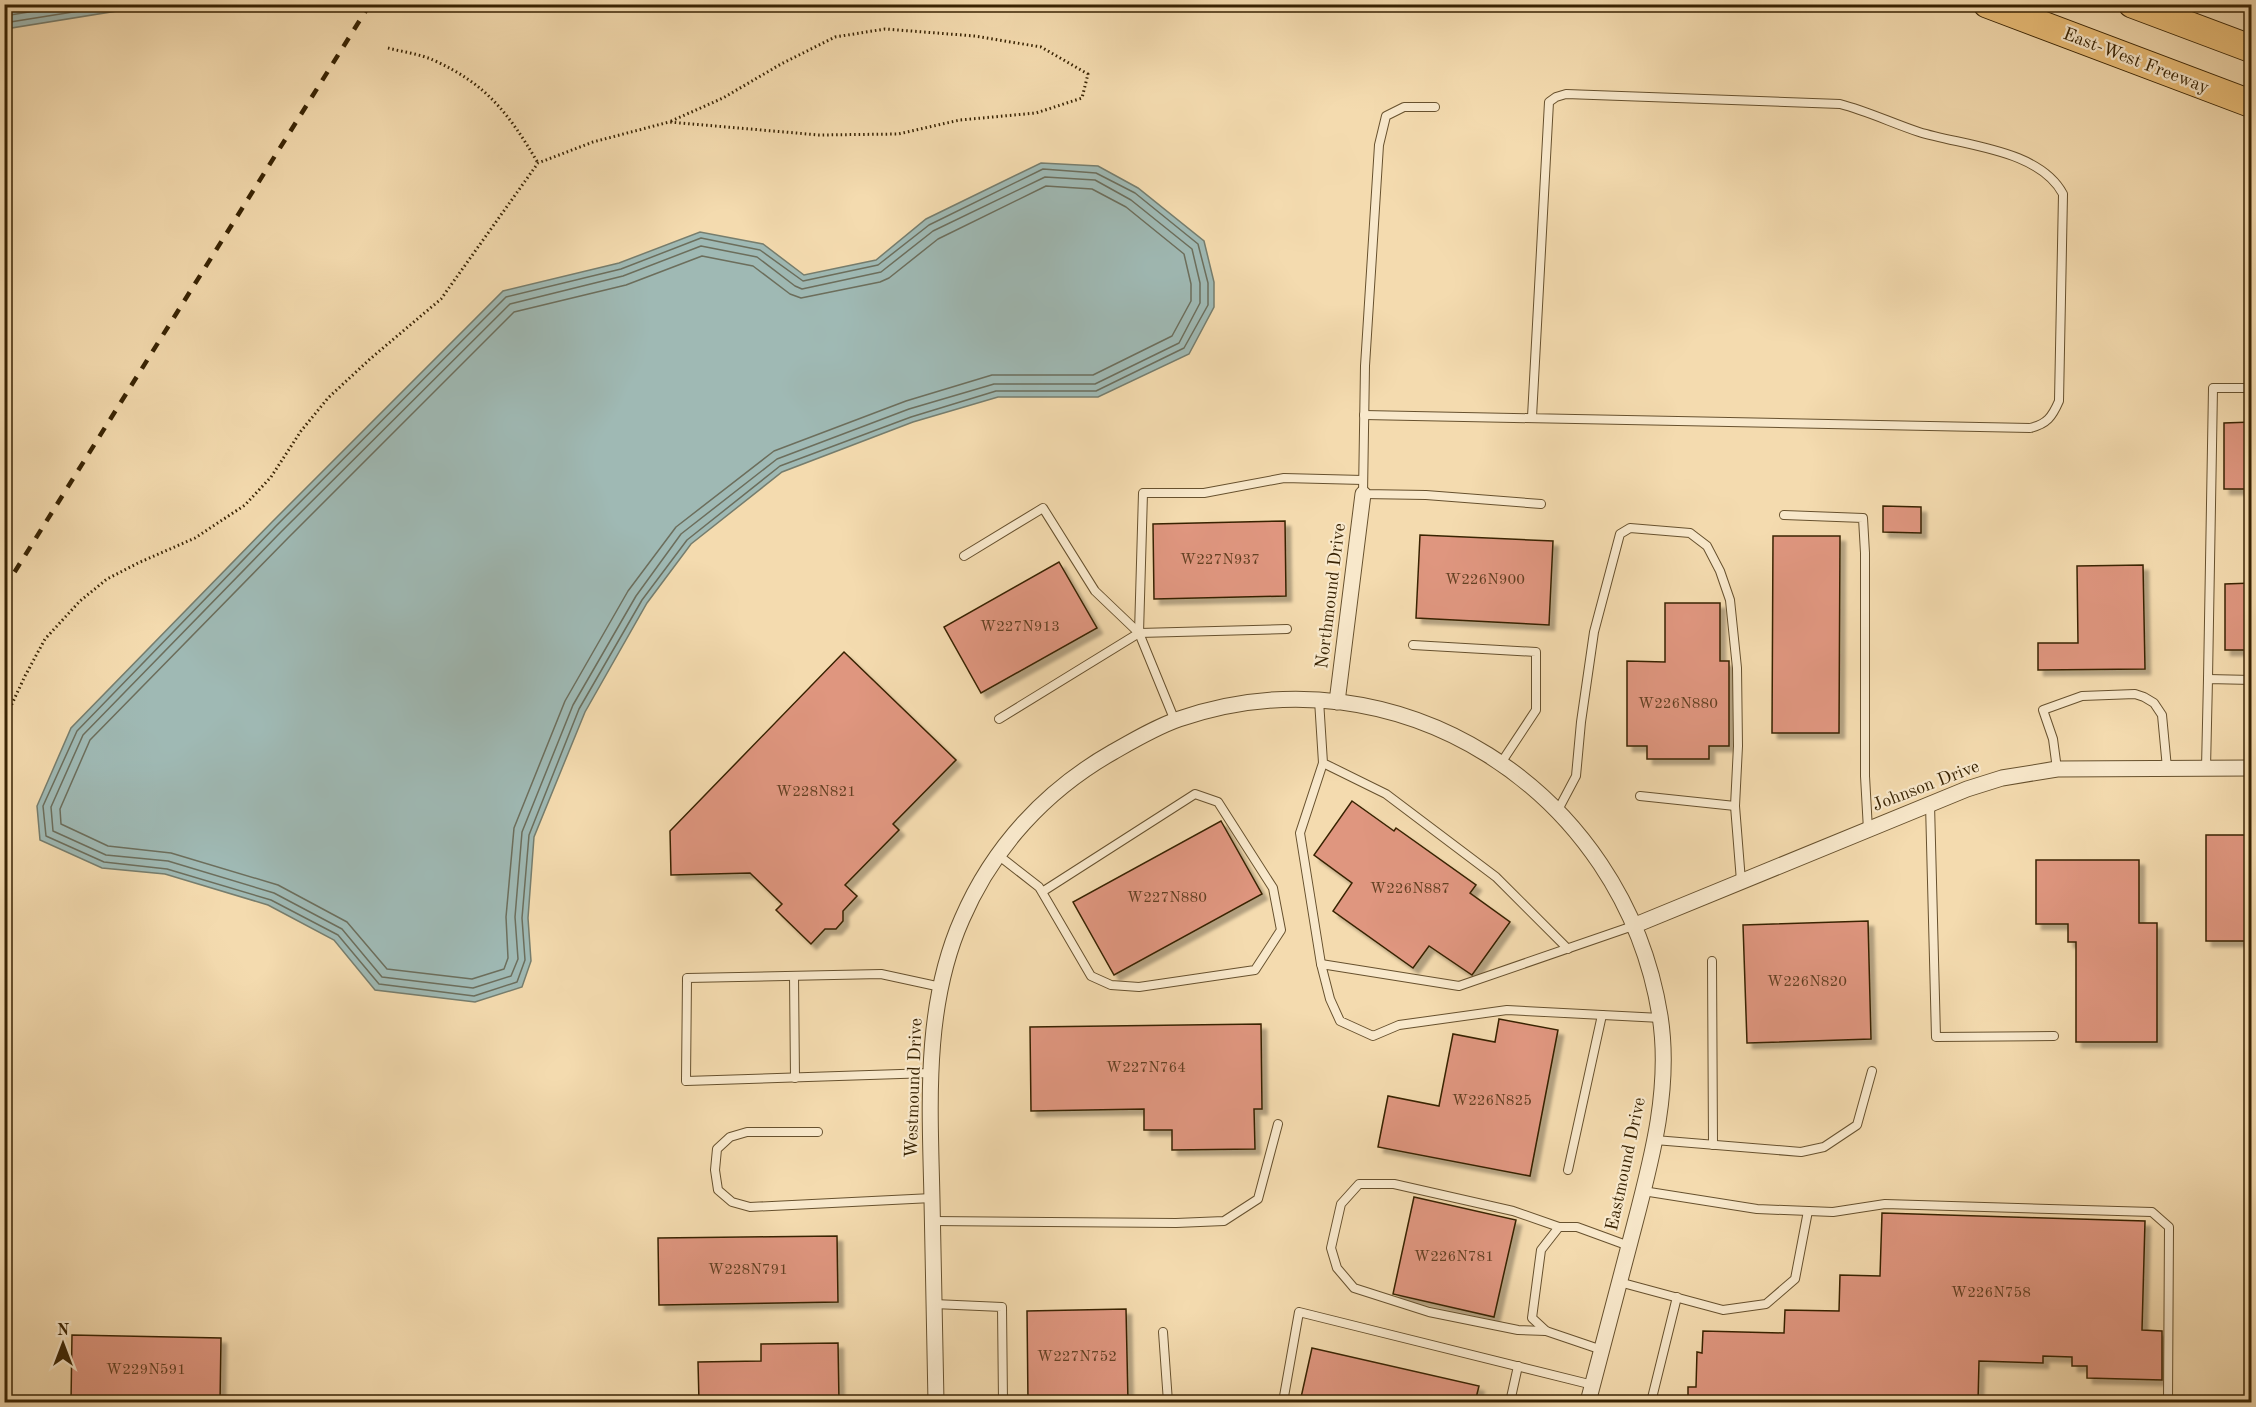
<svg xmlns="http://www.w3.org/2000/svg" width="2256" height="1407" font-family="'Old Standard TT',serif">
  <defs>
    <filter id="shadow"><feDropShadow dx="5.5" dy="5.5" stdDeviation="1.5" flood-color="#0004"/></filter>
  </defs>
  <rect width="100%" height="100%" fill="#f4dbaf"/>
  <filter id="stains"><feTurbulence type="fractalNoise" baseFrequency=".00333" numOctaves="4"/><feColorMatrix values="0 0 0 0 .2 0 0 0 0 .09 0 0 0 0 .02 0 0 0 .5 -.17"/></filter>
  <radialGradient id="worn" r=".72"><stop offset=".6" stop-color="#630" stop-opacity="0"/><stop offset="1" stop-color="#630" stop-opacity=".3"/></radialGradient>
  <!-- water -->
  <g fill="#9fb9b4" stroke="#767d6d" stroke-width="1.5">
    <polygon points="5,4 154,4 154,5 5,29"/>
    <polygon points="1041,163 1098,166 1138,188 1204,241 1214,282 1214,307 1189,354 1098,397 998,397 913,422 782,472 691,544 647,603 585,712 534,837 528,918 531,961 522,987 475,1002 375,990 334,940 268,905 165,874 102,868 40,840 37,806 71,728 272,522 503,291 619,263 700,232 763,244 804,275 876,260 926,219"/>
  </g>
  <g fill="none" stroke-linecap="round" stroke-linejoin="round">
    <!-- shore -->
    <g stroke="#6c6e5c" stroke-width="1.5">
      <polyline points="4,16 78,4"/>
      <polyline points="4,23 123,4"/>
      <polygon points="1043,169 1096,173 1135,193 1198,244 1208,283 1208,305 1184,348 1096,391 996,391 911,417 780,466 687,540 642,600 579,709 529,835 522,918 525,960 517,982 474,996 379,984 338,935 271,900 167,869 104,862 46,836 43,806 77,731 276,526 506,297 621,269 701,238 760,250 803,281 878,265 929,225"/>
      <polygon points="1045,177 1095,180 1131,200 1192,249 1200,283 1200,303 1179,343 1095,384 994,384 909,409 777,459 681,534 636,596 573,705 522,832 515,917 518,959 511,976 473,988 382,977 342,929 274,893 168,861 106,855 53,831 51,807 83,735 281,532 510,304 623,276 701,246 757,257 795,286 802,289 881,272 933,231"/>
      <polygon points="1046,186 1092,189 1126,207 1184,254 1191,284 1191,301 1172,336 1093,375 992,375 906,401 774,451 676,527 628,591 565,701 514,828 506,917 508,958 504,969 472,979 387,969 347,922 278,885 171,853 108,846 61,824 60,809 90,740 288,538 514,312 626,285 702,256 753,266 790,294 801,298 880,282 889,278 938,239"/>
    </g>
  </g>
  <!-- building -->
  <g fill="#df967f" stroke="#382303" stroke-width="1.5" filter="url(#shadow)">
    <polygon points="2252,422 2252,489 2224,489 2224,423"/>
    <polygon points="1883,506 1921,507 1921,533 1883,532"/>
    <polygon points="1285,521 1286,596 1154,599 1153,524"/>
    <polygon points="1420,535 1553,541 1549,625 1416,618"/>
    <polygon points="1773,536 1840,536 1839,733 1772,733"/>
    <polygon points="1059,562 1097,628 981,693 944,627"/>
    <polygon points="2143,565 2145,669 2038,670 2038,643 2078,643 2077,566"/>
    <polygon points="2252,583 2252,650 2225,650 2225,584"/>
    <polygon points="1665,603 1720,603 1720,661 1729,661 1729,746 1709,746 1709,759 1647,759 1647,746 1627,746 1627,661 1665,662"/>
    <polygon points="844,652 956,760 893,824 899,830 845,885 857,896 843,911 843,921 836,929 825,929 811,944 776,910 782,904 750,873 671,875 670,831"/>
    <polygon points="1352,801 1394,831 1396,828 1476,885 1470,893 1510,922 1472,975 1429,946 1413,968 1333,911 1352,883 1314,855"/>
    <polygon points="1221,821 1262,894 1114,975 1073,902"/>
    <rect x="2206" y="835" width="46" height="106"/>
    <polygon points="2036,860 2139,860 2139,923 2157,923 2157,1042 2076,1042 2076,942 2068,942 2068,924 2036,924"/>
    <polygon points="1868,921 1871,1039 1747,1043 1743,925"/>
    <polygon points="1499,1019 1558,1030 1530,1176 1378,1147 1388,1096 1439,1106 1453,1034 1495,1042"/>
    <polygon points="1261,1024 1262,1109 1254,1109 1255,1149 1172,1150 1172,1130 1144,1130 1144,1109 1031,1111 1030,1027"/>
    <polygon points="1414,1197 1516,1220 1494,1317 1393,1294"/>
    <polygon points="1882,1213 2145,1221 2142,1330 2162,1331 2162,1380 2087,1378 2087,1366 2072,1366 2072,1357 2043,1356 2043,1363 1979,1361 1978,1402 1688,1402 1688,1387 1696,1387 1697,1352 1702,1353 1703,1331 1784,1333 1785,1310 1839,1311 1840,1275 1880,1276"/>
    <polygon points="837,1236 838,1302 659,1305 658,1238"/>
    <polygon points="1126,1309 1128,1402 1028,1402 1027,1311"/>
    <polygon points="72,1335 221,1338 220,1402 71,1402"/>
    <polygon points="838,1343 839,1402 699,1402 698,1362 761,1361 761,1344"/>
    <polygon points="1312,1348 1479,1386 1475,1402 1300,1402"/>
  </g>
  <g fill="none" stroke-linecap="round" stroke-linejoin="round">
    <defs>
      <g id="service">
        <polyline points="1435,107 1404,107 1386,116 1379,145 1365,366 1363,494 1426,495 1541,504"/>
        <path d="M 1364,415 L 2030,428 C 2047,424 2052,417 2059,401 L 2063,194 C 2039,149 1964,146 1919,132 C 1892,123 1867,111 1840,104 L 1566,94 L 1556,97 L 1549,102 L 1532,417"/>
        <polyline points="1784,515 1863,518 1865,553 1865,776 1868,830"/>
        <polyline points="964,556 1043,508 1095,591 1139,633 1175,721"/>
        <polyline points="1139,633 1143,493 1204,493 1284,478 1363,480"/>
        <polyline points="1413,645 1536,652 1536,710 1501,763"/>
        <polyline points="2208,679 2213,388 2252,388"/>
        <polyline points="1319,700 1323,763 1386,794 1496,877 1568,949"/>
        <polyline points="999,719 1139,633 1287,629"/>
        <polyline points="2206,768 2208,679 2252,680"/>
        <polyline points="2057,769 2053,739 2043,710 2082,696 2135,694 2144,697 2154,703 2162,715 2167,768"/>
        <polyline points="1640,796 1735,806"/>
        <polyline points="1930,804 1936,1037 2054,1036"/>
        <polyline points="1558,810 1576,776 1581,722 1594,632 1620,534 1630,528 1690,533 1707,546 1720,571 1730,600 1737,668 1738,746 1735,806 1741,881"/>
        <polyline points="998,855 1039,887 1042,892 1091,976 1111,985 1139,987 1255,970 1281,930 1273,888 1218,802 1195,794 1042,892"/>
        <polyline points="1633,926 1459,986 1321,964 1330,999 1340,1021 1373,1036 1399,1025 1507,1010 1661,1018"/>
        <polyline points="1712,961 1713,1145"/>
        <polyline points="1321,964 1300,833 1323,763"/>
        <polyline points="794,976 795,1078"/>
        <polyline points="931,1073 686,1081 687,978 881,974 941,987"/>
        <polyline points="818,1132 747,1132 730,1137 717,1149 715,1170 718,1190 732,1202 750,1207 932,1198"/>
        <polyline points="1655,1140 1801,1152 1824,1147 1857,1125 1872,1071"/>
        <polyline points="1568,1170 1602,1015"/>
        <polyline points="1643,1191 1757,1209 1833,1212 1885,1204 2152,1212 2169,1227 2168,1402"/>
        <polyline points="932,1221 1176,1223 1224,1221 1258,1199 1278,1124"/>
        <polyline points="1619,1282 1723,1310 1766,1304 1795,1279 1808,1211"/>
        <polyline points="934,1304 1002,1307 1003,1402"/>
        <polyline points="1546,1331 1518,1330 1429,1312 1354,1288 1337,1268 1331,1248 1341,1204 1359,1184 1394,1184 1513,1211 1559,1227"/>
        <polyline points="1163,1332 1168,1402"/>
        <polyline points="1602,1350 1546,1331 1532,1318 1541,1250 1559,1227 1577,1227 1629,1246"/>
        <polyline points="1283,1402 1299,1312 1593,1385"/>
        <polyline points="1510,1402 1518,1366"/>
        <polyline points="1651,1402 1677,1297"/>
      </g>
      <g id="minor">
        <polyline points="1337,702 1363,494"/>
        <polyline points="1633,926 1967,789 2002,778 2057,769 2252,768"/>
        <path d="M 936,1402 C 935,1335 933,1268 932,1200 C 930,1106 923,1007 962,919 C 993,847 1046,790 1113,752 C 1134,740 1156,727 1179,719 C 1398,644 1624,791 1660,1016 C 1672,1092 1649,1169 1630,1242 C 1616,1295 1602,1349 1588,1402"/>
      </g>
      <g id="motorway">
        <polyline points="1987,4 2252,104"/>
        <polyline points="2132,4 2252,49"/>
      </g>
    </defs>
    <!-- service casing -->
    <use href="#service" stroke="#67512e" stroke-width="10"/>
    <!-- minor casing -->
    <use href="#minor" stroke="#67512e" stroke-width="17"/>
    <!-- motorway casing -->
    <use href="#motorway" stroke="#382303" stroke-width="29"/>
    <!-- path -->
    <g stroke="#382303" stroke-width="3" stroke-dasharray="1.5 3" stroke-linecap="butt">
      <path d="M 388,48 C 403,52 420,54 433,60 C 487,84 509,114 538,163"/>
      <polyline points="4,721 25,676 45,639 80,601 107,579 138,563 195,538 245,505 271,477 301,431 328,398 370,359 441,299 538,163 593,142 669,122 819,135 898,134 960,120 1036,113 1082,98 1088,74 1041,47 975,36 885,29 835,37 781,64 723,98 669,122"/>
    </g>
    <!-- service -->
    <use href="#service" stroke="#f8e8cb" stroke-width="8"/>
    <!-- minor -->
    <use href="#minor" stroke="#f8e8cb" stroke-width="15"/>
    <!-- motorway -->
    <use href="#motorway" stroke="#eabe78" stroke-width="27"/>
    <!-- rail -->
    <polyline stroke="#382303" stroke-width="4.5" stroke-dasharray="10 10" stroke-linecap="butt" points="4,589 370,4"/>
  </g>
  <g text-anchor="middle" dominant-baseline="central" stroke-width="4.5" stroke-linejoin="round" paint-order="stroke">
    <!-- number labels -->
    <g font-size="15" fill="#624022">
      <text x="1220" y="560">W227N937</text>
      <text x="1485" y="580">W226N900</text>
      <text x="1020" y="627">W227N913</text>
      <text x="1678" y="704">W226N880</text>
      <text x="816" y="792">W228N821</text>
      <text x="1410" y="889">W226N887</text>
      <text x="1167" y="898">W227N880</text>
      <text x="1807" y="982">W226N820</text>
      <text x="1146" y="1068">W227N764</text>
      <text x="1492" y="1101">W226N825</text>
      <text x="1454" y="1257">W226N781</text>
      <text x="748" y="1270">W228N791</text>
      <text x="1991" y="1293">W226N758</text>
      <text x="1077" y="1357">W227N752</text>
      <text x="146" y="1370">W229N591</text>
    </g>
    <!-- street labels -->
    <g font-size="18" fill="#382303" stroke="#f8e8cb">
      <text transform="translate(2136 61) rotate(21)">East-West Freeway</text>
      <text transform="translate(1331 596) rotate(-83)">Northmound Drive</text>
      <text transform="translate(1926 786) rotate(-21)">Johnson Drive</text>
      <text transform="translate(914 1088) rotate(-88)">Westmound Drive</text>
      <text transform="translate(1626 1164) rotate(-78)">Eastmound Drive</text>
    </g>
  </g>
  <!-- margin -->
  <rect width="2256" height="1407" fill="none" stroke="#f4dbaf" stroke-width="24"/>
  <rect x="6" y="6" width="2244" height="1395" fill="none" stroke="#382303" stroke-width="3"/>
  <rect x="12" y="12" width="2232" height="1383" fill="none" stroke="#382303" stroke-width="1.5"/>
  <!-- north arrow -->
  <g transform="translate(63 1344)" stroke="#f8e8cb" stroke-width="4.5" paint-order="stroke">
  <path d="M0-4.5L10 22L0 15L-10 22Z" fill="#382303"/>
  <text y="-9" font-size="16" font-weight="bold" text-anchor="middle" fill="#382303">N</text>
  </g>
  <rect width="100%" height="100%" filter="url(#stains)"/>
  <rect width="100%" height="100%" fill="url(#worn)"/>
</svg>
